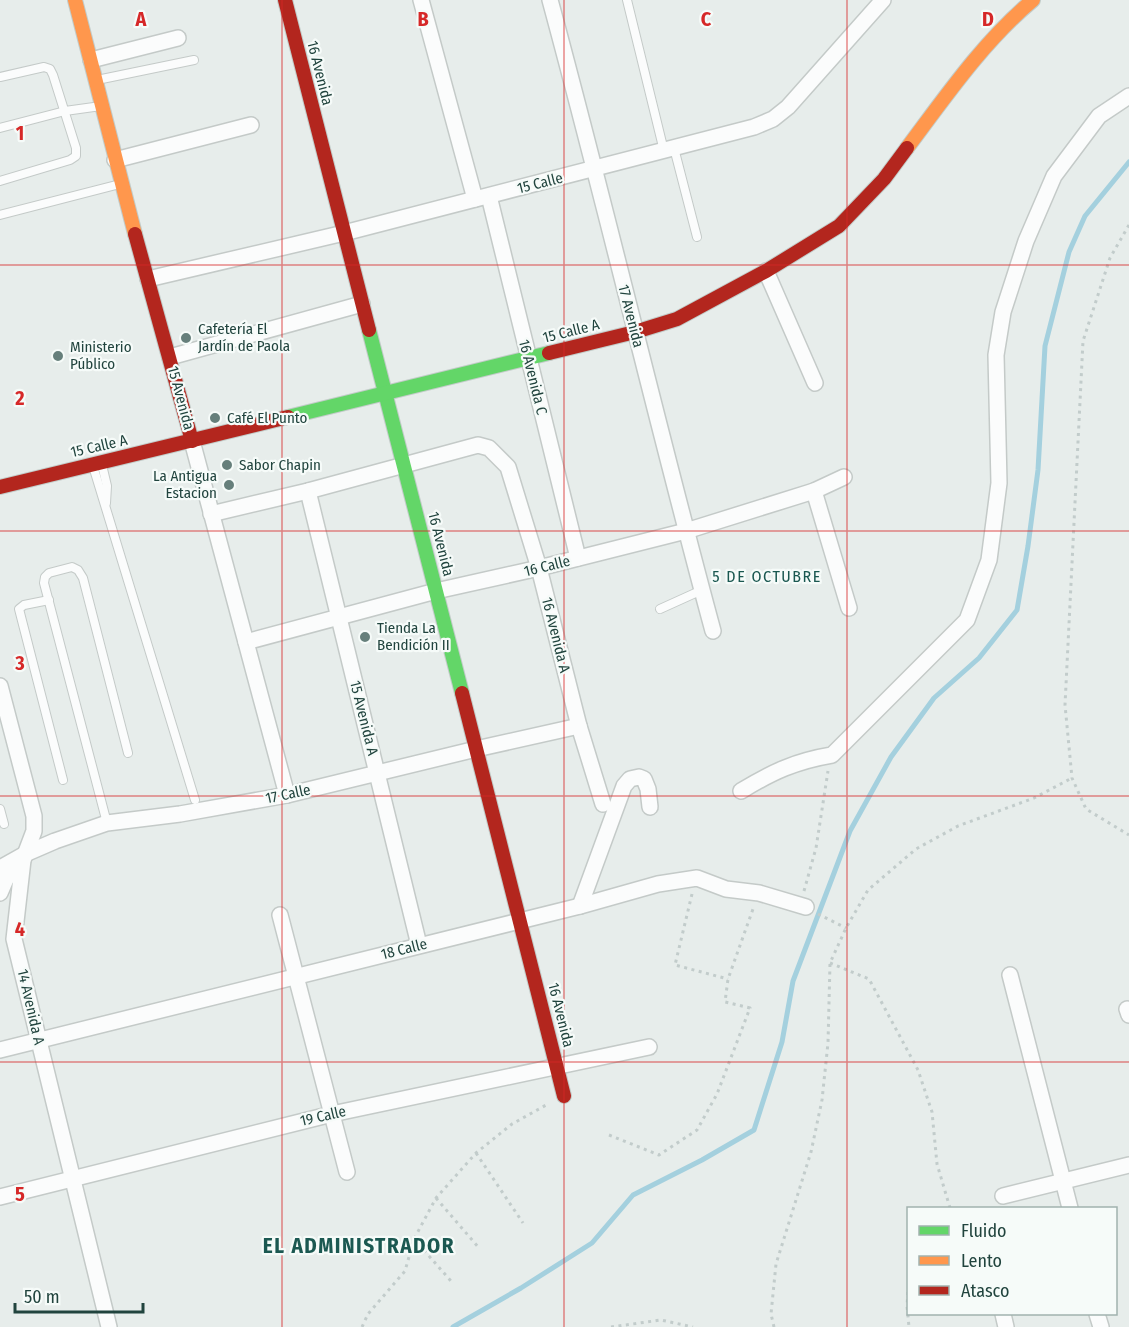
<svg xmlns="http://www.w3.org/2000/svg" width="1129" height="1327" font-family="'Fira Sans Condensed',sans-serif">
  <rect width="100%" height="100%" fill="#e7edeb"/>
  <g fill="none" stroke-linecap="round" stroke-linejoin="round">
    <!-- stream -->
    <polyline stroke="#a4d0de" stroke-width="5" points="453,1327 521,1288 592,1243 633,1195 702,1160 754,1130 782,1042 793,981 850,831 891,757 934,698 979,658 1017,610 1028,546 1038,470 1045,346 1069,252 1085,216 1129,162"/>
    <defs>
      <g id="lane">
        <polyline points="627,0 664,151"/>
        <polyline points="0,77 44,67 50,69 53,75 76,148 76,156 70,160 0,181"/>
        <polyline points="97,80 194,60"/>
        <polyline points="0,128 65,111 101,106"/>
        <polyline points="674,148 697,237"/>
        <polyline points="0,215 120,184"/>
        <polyline points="102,465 107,486 106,503"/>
        <polyline points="93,466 195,800"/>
        <polyline points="49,600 24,605 19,609 63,780"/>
        <polyline points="660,609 702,590"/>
        <polyline points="0,809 4,824"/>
        <polyline points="107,823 44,583 45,577 49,573 72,567 78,570 83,578 128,753"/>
      </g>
      <g id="street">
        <polyline points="421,0 475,199"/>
        <path d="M 550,0 C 607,210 656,421 713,631"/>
        <polyline points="91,60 178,38"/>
        <polyline points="115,160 251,125"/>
        <polyline points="489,196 578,558"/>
        <polyline points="766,271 815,383"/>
        <polyline points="148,279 344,233 754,127 773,119 788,107 883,0"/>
        <polyline points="170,357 362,304"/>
        <polyline points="192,441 287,795"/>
        <polyline points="308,491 419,945"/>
        <polyline points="814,491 849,608"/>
        <polyline points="211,514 308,491 478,445 489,448 508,467 539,568 579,726 603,804"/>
        <polyline points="246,642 436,591 539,568 686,531 814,491 844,477"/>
        <polyline points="0,686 34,816 34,831 23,860 14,939 109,1327"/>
        <path d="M 741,791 C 772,772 796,761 832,755 L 967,620 L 989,560 L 999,483 L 996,355 L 1003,312 L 1026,241 L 1054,176 L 1099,116 L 1129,96"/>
        <polyline points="0,868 25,854 55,841 107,823 180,814 287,795 476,749 579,726"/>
        <polyline points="0,893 6,879 23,860"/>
        <polyline points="580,906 624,786 630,779 639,777 644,779 648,789 650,807"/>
        <polyline points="280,915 347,1172"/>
        <polyline points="1010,975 1070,1208"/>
        <polyline points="1127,1009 1129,1015"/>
        <polyline points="0,1050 580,906 658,884 697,878 726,889 759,893 806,907"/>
        <polyline points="1003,1196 1129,1165"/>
        <polyline points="0,1197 332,1114 649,1047"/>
        <polyline points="1003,1314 1006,1327"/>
        <polyline points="1097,1314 1101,1327"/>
      </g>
      <g id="fast">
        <polyline points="369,330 462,693"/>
        <polyline points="288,417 549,353"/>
      </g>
      <g id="slow">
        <polyline points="75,0 135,234"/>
        <path d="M 907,148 C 946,96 983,42 1033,0"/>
      </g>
      <g id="jam">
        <polyline points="285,0 369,330"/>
        <polyline points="135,234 192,441"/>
        <polyline points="549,353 635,332 677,319 766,271 839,226 884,179 907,148"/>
        <polyline points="0,487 288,417"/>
        <polyline points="462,693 564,1096"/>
      </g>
    </defs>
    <!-- lane casing -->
    <use href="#lane" stroke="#c4cac8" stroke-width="10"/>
    <!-- street casing -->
    <use href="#street" stroke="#c4cac8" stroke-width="18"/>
    <!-- fast casing -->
    <use href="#fast" stroke="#c2cbc8" stroke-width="16"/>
    <!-- slow casing -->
    <use href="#slow" stroke="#c2cbc8" stroke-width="16"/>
    <!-- jam casing -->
    <use href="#jam" stroke="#c2cbc8" stroke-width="16"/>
    <!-- path -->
    <g stroke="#c2cccb" stroke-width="3" stroke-dasharray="3 4.5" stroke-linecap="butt">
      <polyline points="1129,225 1110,258 1083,341 1065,705 1072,778 1086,809 1129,835"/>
      <polyline points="804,891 816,848 828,771"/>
      <polyline points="692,894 675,965 728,979"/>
      <polyline points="818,914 846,928"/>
      <polyline points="830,963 869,979 918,1070 932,1112 937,1164 950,1208"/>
      <polyline points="609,1135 659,1155 697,1130 717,1094 750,1008 725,1002 728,979 753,909"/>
      <polyline points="476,1153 523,1223"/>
      <polyline points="436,1198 479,1248"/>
      <polyline points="414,1239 451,1281"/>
      <polyline points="908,1292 907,1306 909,1327"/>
      <polyline points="362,1327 368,1314 405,1271 414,1239 436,1198 476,1153 512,1124 548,1104"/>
      <polyline points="611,1327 661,1320 693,1327"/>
      <polyline points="774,1327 771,1314 776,1264 811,1152 822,1100 828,1043 830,963 846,928 868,890 916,849 958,826 1034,798 1072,778"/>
    </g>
    <!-- lane -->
    <use href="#lane" stroke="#fbfcfc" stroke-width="8"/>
    <!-- street -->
    <use href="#street" stroke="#fbfcfc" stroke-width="15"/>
    <!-- fast -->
    <use href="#fast" stroke="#63d668" stroke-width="14"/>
    <!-- slow -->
    <use href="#slow" stroke="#ff974d" stroke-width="14"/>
    <!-- jam -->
    <use href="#jam" stroke="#b3261e" stroke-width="14"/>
  </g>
  <!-- grid -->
  <path fill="none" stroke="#d62828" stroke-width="1.5" stroke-opacity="0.55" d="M 282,0 L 282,1327M 564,0 L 564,1327M 847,0 L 847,1327M 0,265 L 1129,265M 0,531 L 1129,531M 0,796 L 1129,796M 0,1062 L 1129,1062"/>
  <!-- markers -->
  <g fill="#667f7b" stroke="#f6fbf9" stroke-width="2">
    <circle cx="186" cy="338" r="6"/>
    <circle cx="58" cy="356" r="6"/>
    <circle cx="215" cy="418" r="6"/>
    <circle cx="227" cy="465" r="6"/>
    <circle cx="229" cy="485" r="6"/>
    <circle cx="365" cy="637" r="6"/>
  </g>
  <g text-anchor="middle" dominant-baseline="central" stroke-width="4.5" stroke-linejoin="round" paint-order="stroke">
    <!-- street labels -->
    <g font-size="15" fill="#21443e" stroke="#f6fbf9">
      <text transform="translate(320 73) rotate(76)">16 Avenida</text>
      <text transform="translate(540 183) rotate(-14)">15 Calle</text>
      <text transform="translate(631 316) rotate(76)">17 Avenida</text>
      <text transform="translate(571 331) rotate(-14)">15 Calle A</text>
      <text transform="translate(533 377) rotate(76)">16 Avenida C</text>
      <text transform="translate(181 398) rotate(75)">15 Avenida</text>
      <text transform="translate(99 446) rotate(-13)">15 Calle A</text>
      <text transform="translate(441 544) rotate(76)">16 Avenida</text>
      <text transform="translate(547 566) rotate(-14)">16 Calle</text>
      <text transform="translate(556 635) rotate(76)">16 Avenida A</text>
      <text transform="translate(364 718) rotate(76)">15 Avenida A</text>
      <text transform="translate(288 794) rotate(-12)">17 Calle</text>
      <text transform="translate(404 949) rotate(-14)">18 Calle</text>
      <text transform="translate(31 1007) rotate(77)">14 Avenida A</text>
      <text transform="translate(561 1015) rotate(76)">16 Avenida</text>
      <text transform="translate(323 1116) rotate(-13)">19 Calle</text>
    </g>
    <!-- poi labels -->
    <g font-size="15" fill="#21443e" stroke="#f6fbf9" text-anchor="start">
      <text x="198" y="329">Cafetería El<tspan x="198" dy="17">Jardín de Paola</tspan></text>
      <text x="70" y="347">Ministerio<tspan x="70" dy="17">Público</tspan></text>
      <text x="227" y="418">Café El Punto</text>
      <text x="239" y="465">Sabor Chapin</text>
      <text x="217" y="476" text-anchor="end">La Antigua<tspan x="217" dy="17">Estacion</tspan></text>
      <text x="377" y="628">Tienda La<tspan x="377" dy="17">Bendición II</tspan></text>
    </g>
    <!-- neighbourhood labels -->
    <g font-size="16" letter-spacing="1.5" fill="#1b5851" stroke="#f6fbf9">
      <text x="767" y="576">5 DE OCTUBRE</text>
    </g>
    <!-- district labels -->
    <g font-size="21" font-weight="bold" letter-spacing="1.5" fill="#1b5851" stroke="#f6fbf9">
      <text x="359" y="1246">EL ADMINISTRADOR</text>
    </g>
  </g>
  <g font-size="20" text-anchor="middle" font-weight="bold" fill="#d62828" stroke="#f6fbf9" stroke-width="4.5" stroke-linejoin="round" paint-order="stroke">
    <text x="141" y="26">A</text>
    <text x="423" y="26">B</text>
    <text x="706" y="26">C</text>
    <text x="988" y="26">D</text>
    <text x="20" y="140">1</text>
    <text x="20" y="405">2</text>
    <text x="20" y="670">3</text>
    <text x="20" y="936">4</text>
    <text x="20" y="1201">5</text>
  </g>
  <!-- legend -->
  <rect x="907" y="1207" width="210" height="108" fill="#f6fbf9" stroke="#a1b2ae" stroke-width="1.5"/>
  <rect x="919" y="1226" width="30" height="9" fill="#63d668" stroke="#a1b2ae" stroke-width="1.5"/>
  <text x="961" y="1237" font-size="18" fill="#21443e">Fluido</text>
  <rect x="919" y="1256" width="30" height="9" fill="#ff974d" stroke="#a1b2ae" stroke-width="1.5"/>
  <text x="961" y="1267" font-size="18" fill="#21443e">Lento</text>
  <rect x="919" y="1286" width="30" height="9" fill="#b3261e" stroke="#a1b2ae" stroke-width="1.5"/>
  <text x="961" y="1297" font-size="18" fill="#21443e">Atasco</text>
  <!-- scale -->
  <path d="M15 1303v9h128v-9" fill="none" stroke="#21443e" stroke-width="3"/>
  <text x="24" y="1303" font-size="18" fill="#21443e" stroke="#f6fbf9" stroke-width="4.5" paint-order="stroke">50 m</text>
</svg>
